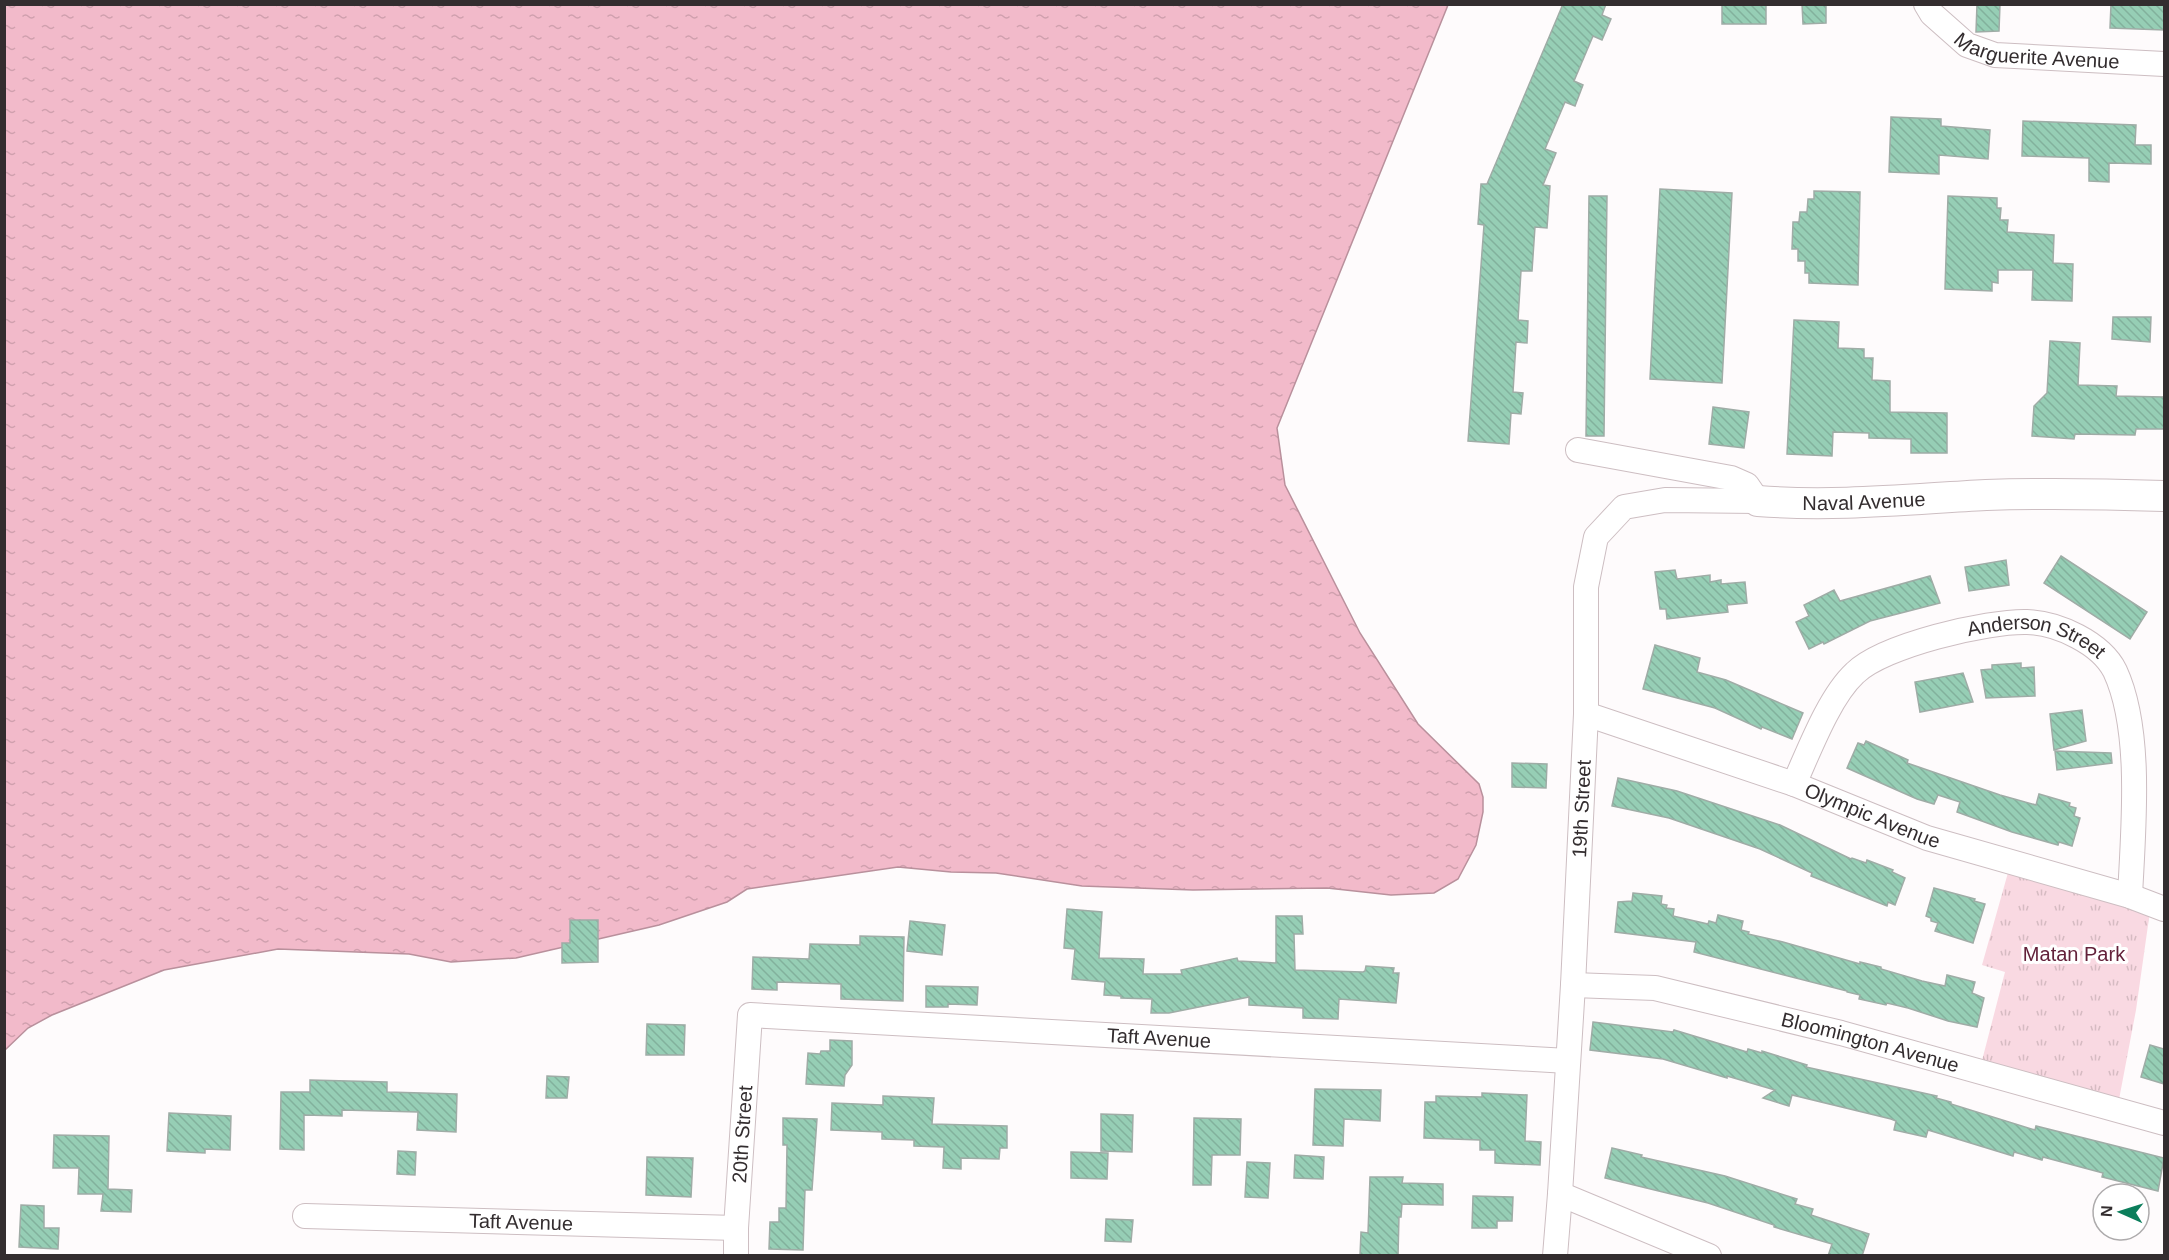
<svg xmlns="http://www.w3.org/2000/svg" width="2169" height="1260" font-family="Arial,sans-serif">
  <defs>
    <pattern id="grass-tufts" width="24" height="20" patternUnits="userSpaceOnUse" patternTransform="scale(1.5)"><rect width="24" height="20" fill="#f9d9e2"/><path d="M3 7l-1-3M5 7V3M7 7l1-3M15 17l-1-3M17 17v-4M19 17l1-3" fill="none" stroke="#d6bbc2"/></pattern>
    <pattern id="water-ripples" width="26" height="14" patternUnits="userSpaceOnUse" patternTransform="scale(1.5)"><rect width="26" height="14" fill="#f2baca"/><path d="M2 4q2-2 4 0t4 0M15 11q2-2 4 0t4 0" fill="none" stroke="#d0a0ae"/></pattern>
    <pattern id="building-back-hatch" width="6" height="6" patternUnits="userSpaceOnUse" patternTransform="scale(1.5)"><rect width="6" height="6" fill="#96ceb5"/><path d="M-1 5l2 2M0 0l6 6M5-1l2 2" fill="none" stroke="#82b19c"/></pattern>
  </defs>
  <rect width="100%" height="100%" fill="#fefbfc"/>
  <!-- grass -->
  <polygon fill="url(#grass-tufts)" points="2011,862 2151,904 2136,1010 2117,1110 1979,1072 2005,972 1982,965"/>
  <!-- water -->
  <polygon fill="url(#water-ripples)" stroke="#b9909c" stroke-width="1.5" points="5,5 1448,5 1277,428 1285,485 1360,633 1418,724 1479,784 1483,797 1483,812 1476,845 1458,879 1434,893 1391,895 1327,888 1193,890 1082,886 996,873 951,872 898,867 747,889 727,902 659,925 516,958 451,962 409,954 278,949 164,970 52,1015 28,1028 5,1050"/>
  <!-- building -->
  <g fill="url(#building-back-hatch)" stroke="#9faca6" stroke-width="1.5">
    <polygon points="1563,4 1606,4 1602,15 1611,19 1602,40 1593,36 1574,81 1583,85 1575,106 1565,102 1545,149 1556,153 1543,185 1550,186 1547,228 1535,227 1532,271 1521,271 1518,320 1528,321 1527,343 1516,342 1513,392 1523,393 1521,414 1511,413 1509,444 1468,441 1484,225 1478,224 1481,184 1487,184"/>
    <rect x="1722" y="4" width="44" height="20"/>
    <polygon points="1802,4 1826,4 1826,23 1803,24"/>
    <polygon points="1977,4 2000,4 1999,31 1976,32"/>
    <polygon points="2111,4 2164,4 2164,30 2110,28"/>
    <polygon points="1891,117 1941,119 1941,126 1990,130 1988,159 1939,155 1939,174 1889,172"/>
    <polygon points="2023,121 2136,125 2135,145 2151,145 2151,164 2109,163 2109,182 2089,181 2089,158 2022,156"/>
    <polygon points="1660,189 1732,193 1722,383 1650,379"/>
    <polygon points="1814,191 1860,192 1858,285 1809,283 1809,273 1805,273 1805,261 1798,261 1798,249 1792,249 1793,222 1799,222 1800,212 1807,212 1808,199 1814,199"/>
    <polygon points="1589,196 1607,196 1604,436 1586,436"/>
    <polygon points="1948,196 1997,198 1997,208 2001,208 2000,220 2008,220 2007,232 2054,235 2053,263 2073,264 2072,301 2032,300 2033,270 1998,270 1998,283 1992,282 1992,291 1945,289"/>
    <polygon points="2113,317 2151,317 2150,342 2112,339"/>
    <polygon points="1794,320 1839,322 1838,348 1864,349 1864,358 1873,358 1872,380 1890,381 1890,412 1947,413 1947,453 1911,453 1911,439 1869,438 1869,433 1833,432 1832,456 1787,454"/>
    <polygon points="2050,341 2080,343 2078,385 2117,386 2116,396 2164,397 2164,429 2136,429 2135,435 2075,434 2074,439 2032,436 2034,406 2047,393"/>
    <polygon points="1713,407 1749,412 1744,448 1709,444"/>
    <polygon points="2061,556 2147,612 2130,639 2044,583"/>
    <polygon points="2006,560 2009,585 1969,591 1965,567"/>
    <polygon points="1675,570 1677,579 1710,575 1710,582 1721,580 1721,584 1745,582 1747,603 1727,605 1728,612 1667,619 1666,609 1660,609 1655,572"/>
    <polygon points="1930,576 1940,603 1870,621 1824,644 1823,642 1809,649 1796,622 1809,616 1804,605 1834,590 1840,601"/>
    <polygon points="1655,645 1700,658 1697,672 1726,680 1803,713 1792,739 1762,727 1761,729 1715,708 1643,689"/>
    <polygon points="2021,663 2021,668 2034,667 2035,696 1986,698 1981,670 1992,669 1992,665"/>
    <polygon points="1963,673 1973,702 1920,712 1915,682"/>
    <polygon points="2082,710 2086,741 2054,750 2050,714"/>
    <polygon points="1866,741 1908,760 1907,763 2000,795 2036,805 2039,794 2070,803 2069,806 2076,808 2074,816 2080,818 2072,846 2059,842 2058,845 2012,832 1957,812 1960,802 1938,795 1934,804 1917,799 1847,768 1858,743 1864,745"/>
    <polygon points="2055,751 2111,753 2112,763 2057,770"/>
    <polygon points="1512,763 1547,764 1546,788 1512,787"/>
    <polygon points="1618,778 1677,791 1780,825 1851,859 1852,858 1866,863 1867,860 1893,870 1892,872 1905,878 1895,905 1888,902 1887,906 1811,876 1812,873 1760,849 1669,818 1612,806"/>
    <polygon points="1934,888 1975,899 1974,901 1985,904 1973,943 1935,931 1938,923 1931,921 1931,918 1926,916"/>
    <polygon points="1633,893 1662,896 1661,904 1667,905 1666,908 1674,909 1673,916 1708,924 1709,921 1716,923 1718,915 1743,921 1741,930 1749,932 1748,934 1783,942 1860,964 1860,962 1881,967 1881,969 1922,981 1945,986 1947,975 1975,982 1972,993 1984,998 1977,1027 1948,1021 1908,1008 1887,1003 1886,1005 1859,999 1860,995 1847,992 1847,991 1694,952 1696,942 1615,932 1618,902 1632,901"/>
    <polygon points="1067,909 1102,912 1099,958 1144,959 1143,974 1182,974 1181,970 1237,958 1238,961 1276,963 1276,916 1302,916 1303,934 1294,934 1295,970 1363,972 1365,971 1366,966 1394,968 1393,973 1399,973 1396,1003 1339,999 1338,1019 1303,1018 1303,1008 1249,1005 1249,997 1169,1013 1151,1013 1152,999 1121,998 1121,996 1104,995 1105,982 1072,979 1075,949 1064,948"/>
    <polygon points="570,920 598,920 598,962 562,963 562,943 570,943"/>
    <polygon points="910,921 945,925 942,955 907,951"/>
    <polygon points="860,936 904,937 903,1001 841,999 841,984 777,982 777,990 752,989 753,957 809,959 810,944 860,945"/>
    <polygon points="926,986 978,987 977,1005 948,1004 948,1007 926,1007"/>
    <polygon points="1593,1022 1673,1032 1674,1030 1747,1052 1748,1049 1762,1053 1762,1051 1807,1065 1806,1067 1937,1096 1936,1098 1951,1102 1951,1104 2035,1130 2036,1126 2164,1158 2158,1191 2102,1177 2103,1173 2043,1157 2042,1160 2014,1152 2013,1156 1928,1130 1926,1137 1894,1130 1896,1121 1891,1119 1792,1095 1789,1106 1763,1098 1775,1090 1727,1076 1727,1078 1663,1059 1590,1050"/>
    <polygon points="647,1024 685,1025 684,1055 646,1055"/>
    <polygon points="830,1040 852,1041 852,1065 845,1075 844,1086 806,1084 808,1053 820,1054 821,1051 830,1051"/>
    <polygon points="2150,1045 2164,1049 2164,1084 2141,1077"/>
    <polygon points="547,1076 569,1077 567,1098 546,1098"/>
    <polygon points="310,1080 387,1082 387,1092 457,1094 456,1132 417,1130 418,1112 342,1110 342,1116 304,1115 304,1150 280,1149 281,1092 310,1092"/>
    <polygon points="1315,1089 1381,1090 1380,1121 1344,1119 1343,1146 1313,1145"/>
    <polygon points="1482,1093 1527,1095 1525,1141 1541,1142 1540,1165 1495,1163 1495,1150 1480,1150 1480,1140 1424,1138 1425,1102 1436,1102 1436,1096 1482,1097"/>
    <polygon points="883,1096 934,1098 932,1124 1007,1126 1007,1148 1000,1148 999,1159 961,1158 961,1169 943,1168 944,1147 914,1146 914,1140 882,1139 882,1132 831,1130 832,1103 883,1105"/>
    <polygon points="169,1113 231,1116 230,1150 205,1149 205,1153 167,1151"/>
    <polygon points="1101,1114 1133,1115 1132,1152 1101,1151"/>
    <polygon points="783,1118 817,1119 812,1190 805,1190 803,1250 769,1249 770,1222 779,1222 779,1208 786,1208 787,1145 783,1145"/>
    <polygon points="1194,1118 1241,1119 1240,1155 1212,1155 1211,1185 1193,1185"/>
    <polygon points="54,1135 109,1136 108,1189 132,1190 131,1212 101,1211 103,1194 78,1194 79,1168 53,1168"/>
    <polygon points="1612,1148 1642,1155 1641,1157 1725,1176 1797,1199 1795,1204 1813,1209 1811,1215 1869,1234 1862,1256 1828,1256 1832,1244 1774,1227 1774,1225 1708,1203 1605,1178"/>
    <polygon points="398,1151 416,1152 415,1175 397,1174"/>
    <polygon points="1071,1152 1108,1153 1107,1179 1071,1178"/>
    <polygon points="1295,1155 1324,1157 1323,1179 1294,1178"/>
    <polygon points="647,1157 693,1158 691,1197 646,1195"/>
    <polygon points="1247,1162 1270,1163 1268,1198 1245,1197"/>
    <polygon points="1370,1177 1403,1177 1402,1183 1443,1184 1443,1205 1402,1204 1401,1217 1399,1217 1398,1256 1360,1256 1361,1232 1368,1233"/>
    <polygon points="1473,1196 1513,1197 1512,1221 1497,1221 1497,1228 1472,1228"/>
    <polygon points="21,1205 44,1206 44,1228 59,1228 58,1249 19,1247"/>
    <polygon points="1106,1219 1133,1220 1131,1242 1105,1241"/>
  </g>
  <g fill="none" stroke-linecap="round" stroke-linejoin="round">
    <defs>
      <g id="minor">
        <path id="s1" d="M 1926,4 L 1932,14 L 1967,45 L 1995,55 L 2164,64"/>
        <polyline points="1578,450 1731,478 1747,485 1758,501"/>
        <path id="s2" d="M 1586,714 L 1794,784 L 1927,838 L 2130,896 L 2164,909"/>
        <path id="s3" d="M 1794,784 C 1809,751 1829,697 1855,673 C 1884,645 1987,621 2027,622 C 2058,623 2101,643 2115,671 C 2143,731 2133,831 2130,896"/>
        <path id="s4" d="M 1573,985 L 1655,988 L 1841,1033 L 2164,1123"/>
        <polyline points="1560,1194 1709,1256"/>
        <path id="s5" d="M 305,1216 L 736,1228"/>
        <path id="s6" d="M 736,1256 L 736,1228 L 750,1015 L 1568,1061"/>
        <path id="s7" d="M 1555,1256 L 1560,1194 L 1573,985 L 1586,714 L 1586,587 L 1596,537 L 1624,507 L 1665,500 L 1758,501"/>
      </g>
      <g id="tertiary">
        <path id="s8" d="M 1758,501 C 1835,507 1910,499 1986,495 C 2046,493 2105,494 2164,496"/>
      </g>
    </defs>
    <!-- minor casing -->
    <use href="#minor" stroke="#cdbec2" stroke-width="26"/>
    <!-- tertiary casing -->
    <use href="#tertiary" stroke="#cdbec2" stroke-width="32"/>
    <!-- minor -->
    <use href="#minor" stroke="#fff" stroke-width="24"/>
    <!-- tertiary -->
    <use href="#tertiary" stroke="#fff" stroke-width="30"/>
  </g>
  <g text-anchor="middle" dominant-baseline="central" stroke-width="6" stroke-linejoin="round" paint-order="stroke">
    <!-- street labels -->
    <g font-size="20" fill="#332d2f" stroke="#fff">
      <text stroke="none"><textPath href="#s1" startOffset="129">Marguerite Avenue</textPath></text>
      <text stroke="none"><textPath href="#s8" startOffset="106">Naval Avenue</textPath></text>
      <text stroke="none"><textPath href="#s3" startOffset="321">Anderson Street</textPath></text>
      <text stroke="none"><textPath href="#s7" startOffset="448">19th Street</textPath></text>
      <text stroke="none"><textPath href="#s2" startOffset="304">Olympic Avenue</textPath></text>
      <text stroke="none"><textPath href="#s6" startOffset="651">Taft Avenue</textPath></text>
      <text stroke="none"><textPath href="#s4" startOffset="304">Bloomington Avenue</textPath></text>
      <text stroke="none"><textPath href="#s6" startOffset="122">20th Street</textPath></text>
      <text stroke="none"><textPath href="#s5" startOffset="216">Taft Avenue</textPath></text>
    </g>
    <!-- park labels -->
    <g font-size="20" fill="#63223b" stroke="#fff">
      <text x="2074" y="954">Matan Park</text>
    </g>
  </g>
  <!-- border -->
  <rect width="2169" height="1260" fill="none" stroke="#332d2f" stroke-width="12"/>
  <!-- north arrow -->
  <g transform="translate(2121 1212) rotate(273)"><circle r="28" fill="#ffffff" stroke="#adabac" stroke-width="1.5"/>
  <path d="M0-4.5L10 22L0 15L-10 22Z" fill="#0b7e5b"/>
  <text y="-9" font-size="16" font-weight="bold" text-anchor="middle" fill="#332d2f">N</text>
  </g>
</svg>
